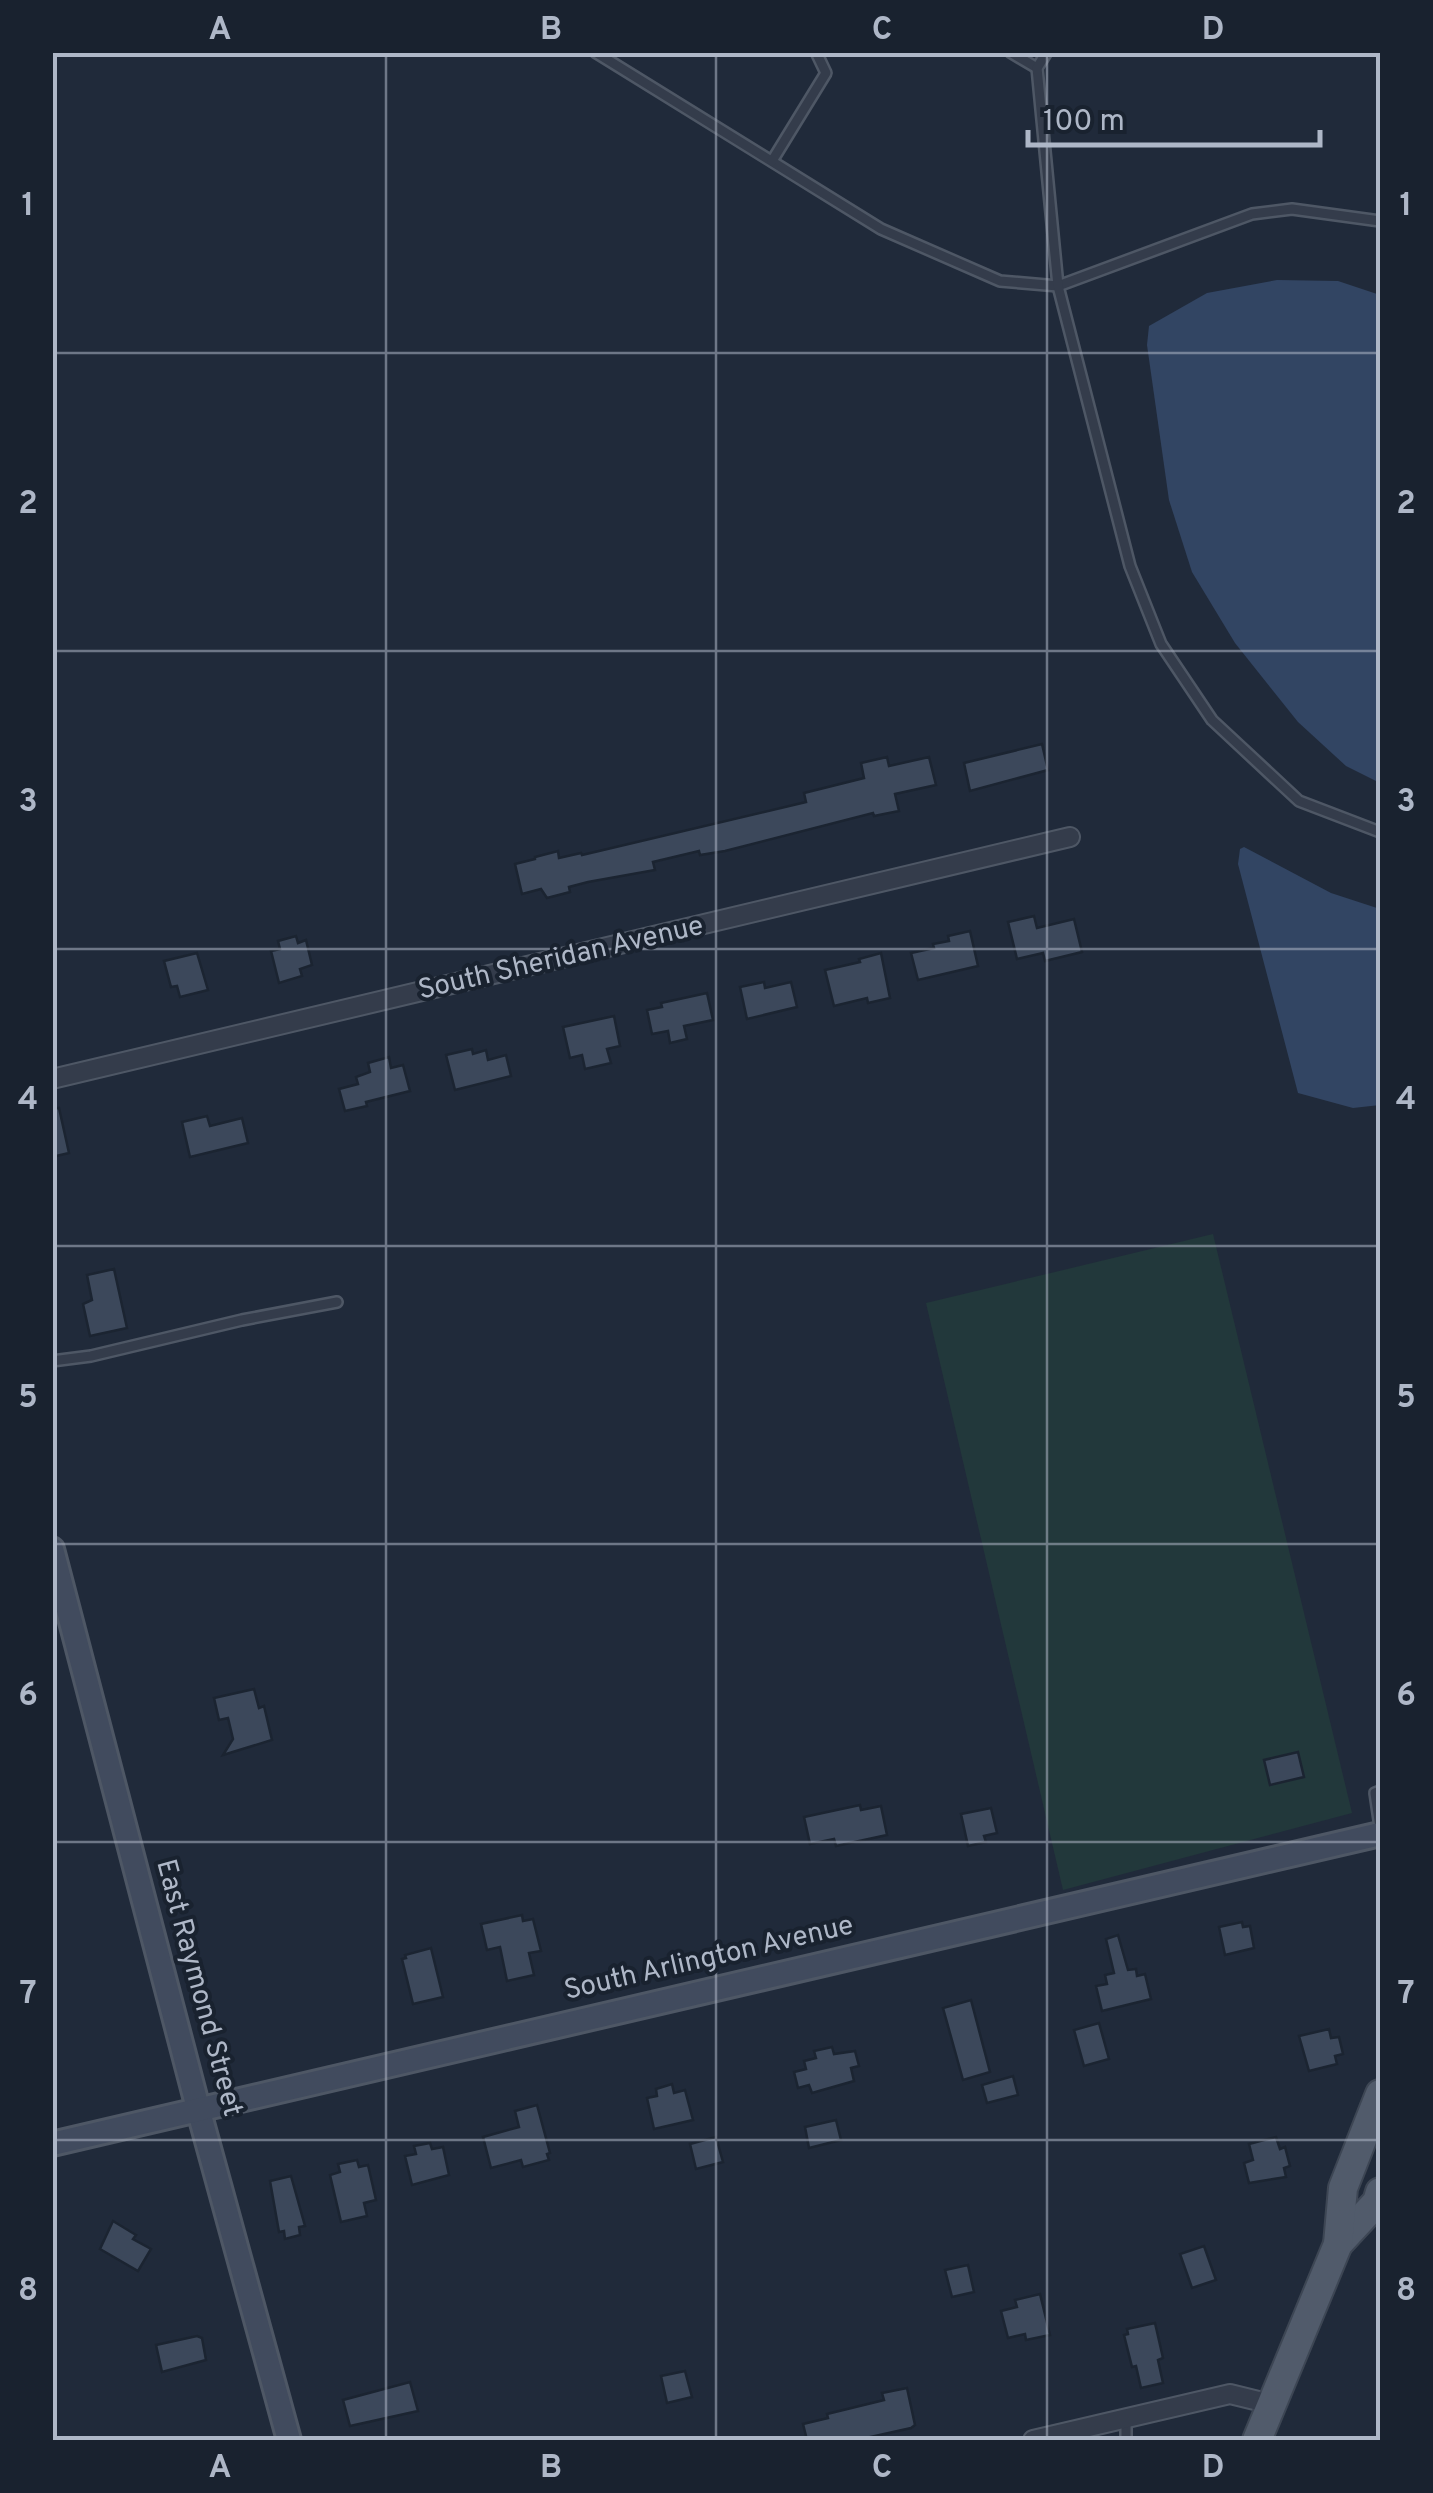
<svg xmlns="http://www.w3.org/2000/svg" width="1433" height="2493" font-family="Overpass,sans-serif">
  <rect width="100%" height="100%" fill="#202a3a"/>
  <!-- green -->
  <polygon fill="#22383b" points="1213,1234 1352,1813 1063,1890 926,1303"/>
  <!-- water -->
  <g fill="#324563">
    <polygon points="1277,280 1338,281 1380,295 1380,783 1346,766 1298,722 1235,643 1192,572 1169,500 1147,345 1149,326 1207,293"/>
    <polygon points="1244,847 1331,893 1380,909 1380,1105 1353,1108 1298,1093 1238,864 1240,849"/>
  </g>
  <!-- building -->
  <g fill="#3c485b" stroke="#1b2431" stroke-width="2.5">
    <polygon points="1042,744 1048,770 970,791 964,763"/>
    <polygon points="887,757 889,766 929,757 936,785 895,794 899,811 874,816 873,813 725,851 700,855 699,851 653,862 655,870 588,882 569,887 570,892 547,898 541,889 522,894 515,864 535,859 535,857 558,851 559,858 581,853 582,855 806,802 804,793 864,778 861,763"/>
    <polygon points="1034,916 1037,928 1074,919 1082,952 1045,961 1043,953 1017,959 1008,922"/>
    <polygon points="970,931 978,966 918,980 911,953 934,948 933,944 949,941 948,936"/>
    <polygon points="296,936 298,943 306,940 312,965 300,969 302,976 279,983 271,951 280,949 278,941"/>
    <polygon points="197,953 208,990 180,997 177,986 171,987 164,961"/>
    <polygon points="881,953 890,998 868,1003 867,998 834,1006 825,970 860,962 859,959"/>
    <polygon points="764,982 765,988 791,982 797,1007 747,1019 740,987"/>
    <polygon points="707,993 713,1020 684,1026 687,1039 670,1043 668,1031 652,1034 647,1010 662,1007 661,1003"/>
    <polygon points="614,1016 620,1046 607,1049 611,1063 585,1069 582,1055 570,1058 563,1027"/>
    <polygon points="472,1049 473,1054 486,1050 488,1060 506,1055 511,1076 455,1090 446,1055"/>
    <polygon points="389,1057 391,1068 403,1065 410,1091 366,1102 367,1106 345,1111 339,1089 358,1084 356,1077 370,1072 368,1063"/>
    <polygon points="59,1108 69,1153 52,1157 52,1109"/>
    <polygon points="207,1116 210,1126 242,1118 248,1143 190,1157 182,1122"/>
    <polygon points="114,1269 127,1328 90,1336 83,1304 92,1300 87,1275"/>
    <polygon points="254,1689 259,1708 264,1706 272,1740 223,1755 233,1739 228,1718 219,1720 214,1698"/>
    <polygon points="1298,1752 1304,1777 1270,1785 1264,1760"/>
    <polygon points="860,1805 861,1810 881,1806 887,1835 836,1846 834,1839 810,1844 804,1817"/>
    <polygon points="991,1808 997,1833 984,1836 986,1842 968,1846 961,1814"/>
    <polygon points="522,1915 523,1921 533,1919 541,1951 529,1953 534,1975 507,1981 500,1947 487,1950 481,1924"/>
    <polygon points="1242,1922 1243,1927 1250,1926 1254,1948 1225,1955 1219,1927"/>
    <polygon points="1118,1935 1128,1970 1136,1969 1137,1976 1145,1974 1151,1999 1102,2011 1096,1986 1107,1984 1105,1975 1114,1973 1106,1939"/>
    <polygon points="431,1948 443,1997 413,2004 402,1959 406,1958 405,1955"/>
    <polygon points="971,2000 990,2072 963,2080 943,2008"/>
    <polygon points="1099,2023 1109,2059 1084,2066 1074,2030"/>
    <polygon points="1329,2029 1331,2038 1339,2037 1343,2054 1335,2056 1337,2064 1309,2071 1299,2036"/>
    <polygon points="832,2047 834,2054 855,2051 859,2066 851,2068 854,2081 812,2093 809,2085 798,2088 794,2072 806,2069 804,2061 816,2058 814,2051"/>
    <polygon points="1013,2076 1018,2095 987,2103 982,2085"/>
    <polygon points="672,2084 674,2093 685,2090 693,2120 654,2129 647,2098 657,2096 656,2089"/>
    <polygon points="537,2105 550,2153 547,2154 549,2160 523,2167 521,2160 491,2168 483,2137 519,2127 515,2111"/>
    <polygon points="836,2120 841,2140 809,2148 805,2127"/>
    <polygon points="716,2137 723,2162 696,2169 690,2144"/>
    <polygon points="1276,2137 1280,2149 1285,2147 1290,2166 1284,2168 1286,2177 1249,2183 1244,2163 1253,2160 1249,2144"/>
    <polygon points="430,2143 432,2149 443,2147 449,2175 412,2185 405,2156 416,2154 414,2146"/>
    <polygon points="357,2160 359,2167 368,2165 376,2200 364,2203 367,2216 341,2222 330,2175 340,2172 338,2164"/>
    <polygon points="291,2176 305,2226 299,2227 300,2235 285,2239 284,2231 279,2232 270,2181"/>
    <polygon points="113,2221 136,2235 133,2239 151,2249 138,2271 100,2249"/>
    <polygon points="1204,2246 1216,2280 1192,2288 1180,2254"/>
    <polygon points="968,2265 974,2292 952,2297 945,2270"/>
    <polygon points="1040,2294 1050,2335 1026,2340 1025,2334 1008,2338 1001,2311 1017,2307 1015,2300"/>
    <polygon points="1155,2323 1163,2358 1158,2360 1163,2383 1141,2388 1136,2366 1132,2367 1124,2335 1128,2334 1127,2329"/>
    <polygon points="197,2336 202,2338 206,2360 162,2372 156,2345"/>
    <polygon points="685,2371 692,2397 667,2403 661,2376"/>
    <polygon points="410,2382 418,2411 350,2426 343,2400"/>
    <polygon points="907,2388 915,2425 911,2428 857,2440 807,2440 803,2424 828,2418 827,2414 884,2400 882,2393"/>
  </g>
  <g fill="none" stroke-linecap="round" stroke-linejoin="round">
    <defs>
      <g id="service">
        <polyline points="595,52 881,229 1000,281 1058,286 1252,214 1292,209 1380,221"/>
        <polyline points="1010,52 1037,68"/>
        <polyline points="1047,52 1037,68 1058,286 1130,566 1161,644 1212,720 1299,801 1380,832"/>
        <polyline points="772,161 826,73 816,52"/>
        <polyline points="52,1361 91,1356 242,1320 337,1302"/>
        <polyline points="1380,1791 1375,1793 1380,1827"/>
        <polyline points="1126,2419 1126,2440"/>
      </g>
      <g id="minor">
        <polyline points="52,1079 1070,837"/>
        <polyline points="1033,2440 1230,2394 1271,2404"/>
      </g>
      <g id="secondary">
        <polyline points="52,1549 198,2108 289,2440"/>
        <polyline points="52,2144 1380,1834"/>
      </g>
      <g id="primary">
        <polyline points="1338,2244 1377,2202 1380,2192"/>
        <polyline points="1257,2440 1338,2244 1343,2188 1380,2094"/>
      </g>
    </defs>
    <!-- service casing -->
    <use href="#service" stroke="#4e5765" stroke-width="14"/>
    <!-- minor casing -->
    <use href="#minor" stroke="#4e5765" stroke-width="22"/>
    <!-- secondary casing -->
    <use href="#secondary" stroke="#4e5765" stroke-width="28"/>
    <!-- primary casing -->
    <use href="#primary" stroke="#3d4654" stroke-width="32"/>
    <!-- service -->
    <use href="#service" stroke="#343c4b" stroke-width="9"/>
    <!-- minor -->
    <use href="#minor" stroke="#343c4b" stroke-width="18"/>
    <!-- secondary -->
    <use href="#secondary" stroke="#414b5e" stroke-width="22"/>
    <!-- primary -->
    <use href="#primary" stroke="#515b6b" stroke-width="28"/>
  </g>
  <!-- grid -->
  <path fill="none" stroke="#aeb7c7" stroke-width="2.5" stroke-opacity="0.55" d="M 386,52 L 386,2440M 716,52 L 716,2440M 1047,52 L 1047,2440M 52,353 L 1380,353M 52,651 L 1380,651M 52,949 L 1380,949M 52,1246 L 1380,1246M 52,1544 L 1380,1544M 52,1842 L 1380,1842M 52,2140 L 1380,2140"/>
  <g text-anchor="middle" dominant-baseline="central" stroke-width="8" stroke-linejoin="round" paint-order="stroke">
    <!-- street labels -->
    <g font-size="28" fill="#aeb7c7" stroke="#19222f">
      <text transform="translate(561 959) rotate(-13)">South Sheridan Avenue</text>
      <text transform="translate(709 1959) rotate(-13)">South Arlington Avenue</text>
      <text transform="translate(198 1988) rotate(75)">East Raymond Street</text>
    </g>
  </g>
  <!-- border -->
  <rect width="1433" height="2493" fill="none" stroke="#19222f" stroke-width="110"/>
  <!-- scale -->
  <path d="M1028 130v15h292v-15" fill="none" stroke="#aeb7c7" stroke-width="5"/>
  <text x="1043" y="130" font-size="30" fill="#aeb7c7" stroke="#19222f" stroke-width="8" paint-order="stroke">100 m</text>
  <rect x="55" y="55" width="1323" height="2383" fill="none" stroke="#aeb7c7" stroke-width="4"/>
  <g font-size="32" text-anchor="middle" font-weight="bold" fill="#aeb7c7">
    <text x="220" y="39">A</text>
    <text x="551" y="39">B</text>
    <text x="882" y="39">C</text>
    <text x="1213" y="39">D</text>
    <text x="28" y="215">1</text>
    <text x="1406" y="215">1</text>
    <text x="28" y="513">2</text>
    <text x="1406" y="513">2</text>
    <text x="28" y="811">3</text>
    <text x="1406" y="811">3</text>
    <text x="28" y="1109">4</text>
    <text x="1406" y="1109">4</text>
    <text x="28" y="1407">5</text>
    <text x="1406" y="1407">5</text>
    <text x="28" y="1705">6</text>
    <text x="1406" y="1705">6</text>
    <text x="28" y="2003">7</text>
    <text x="1406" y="2003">7</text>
    <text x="28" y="2300">8</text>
    <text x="1406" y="2300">8</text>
    <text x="220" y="2477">A</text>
    <text x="551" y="2477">B</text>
    <text x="882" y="2477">C</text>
    <text x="1213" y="2477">D</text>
  </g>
</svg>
